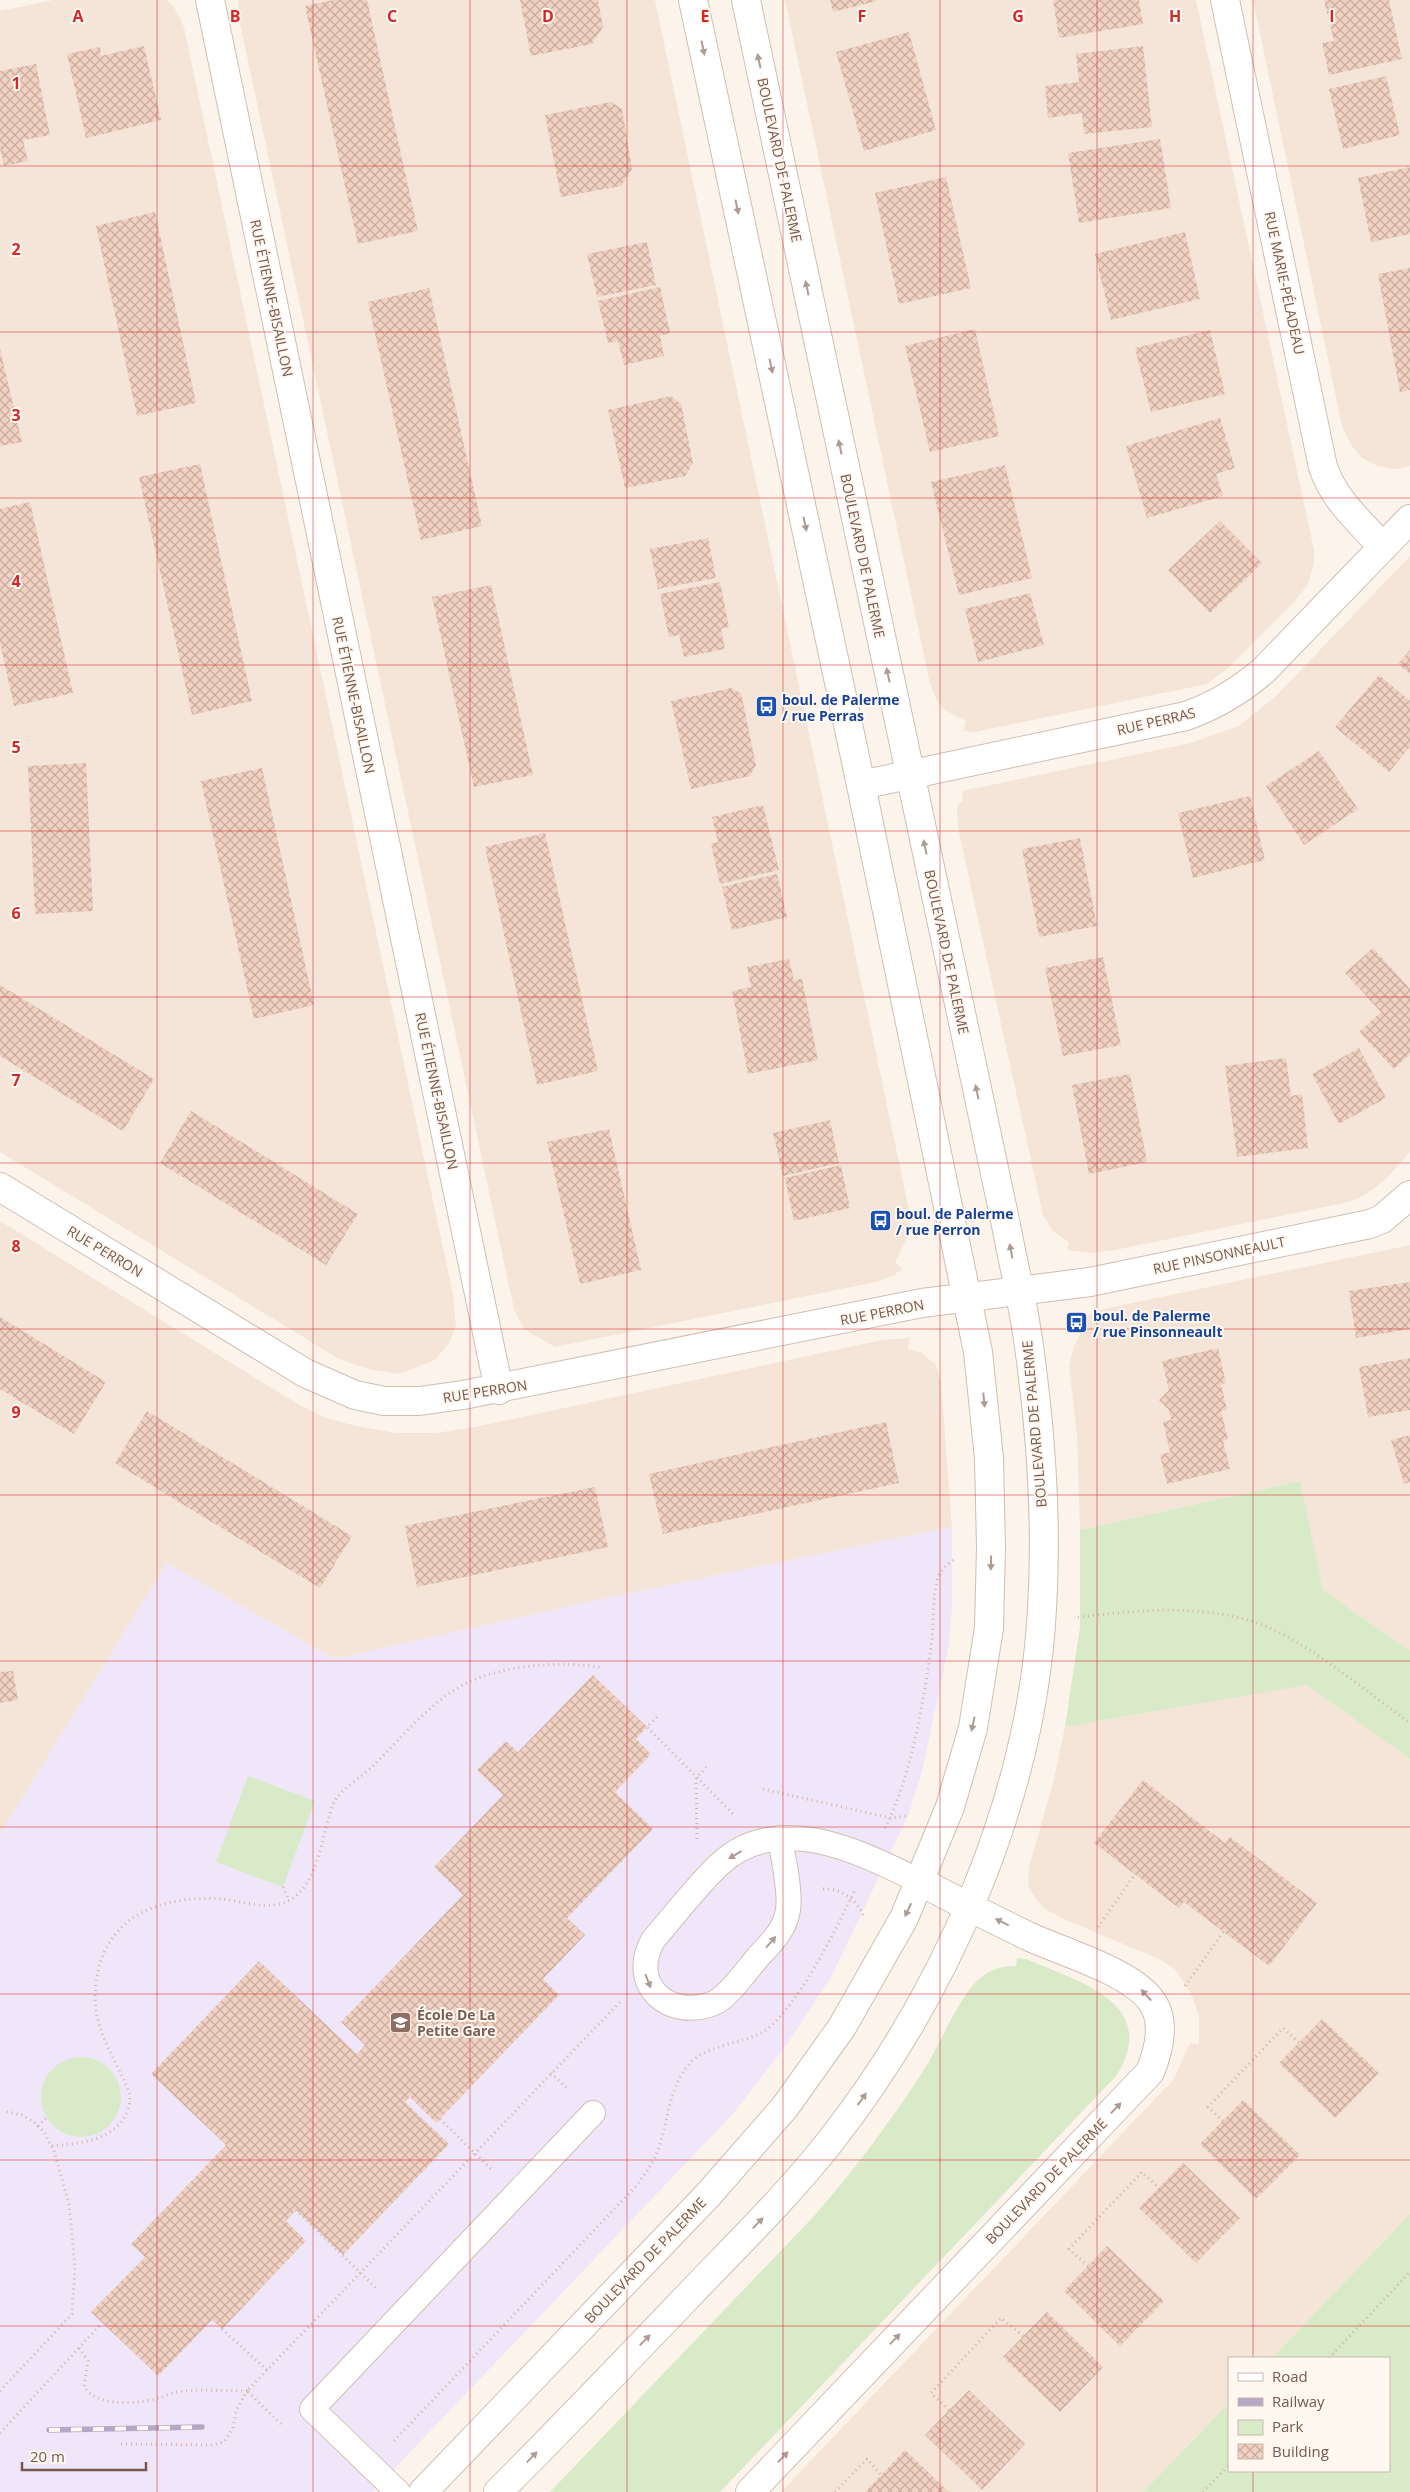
<svg xmlns="http://www.w3.org/2000/svg" width="1410" height="2492" font-family="'Open Sans',sans-serif">
  <defs>
    <pattern id="building-cross-hatch" width="8" height="8" patternUnits="userSpaceOnUse" patternTransform="scale(1.25)"><rect width="8" height="8" fill="#f1d1c2"/><path d="M0 0l8 8M0 8l8-8" fill="none" stroke="#c8ada0"/></pattern>
  </defs>
  <rect width="100%" height="100%" fill="#fcf4ea"/>
  <!-- residential -->
  <g fill="#f4e5d8">
    <polygon points="53,0 166,0 173,5 184,27 453,1295 456,1325 449,1343 435,1360 399,1374 368,1369 339,1359 0,1152 0,11"/>
    <polygon points="238,0 655,0 910,1215 910,1232 895,1262 902,1269 894,1275 876,1282 555,1347 524,1329 514,1309 239,19"/>
    <polygon points="785,0 1196,0 1314,550 1314,564 1307,586 1293,603 1227,669 1207,684 975,732 963,731 966,721 945,710 936,699 930,684"/>
    <polygon points="1253,0 1410,0 1410,466 1396,469 1377,466 1362,458 1351,445 1342,426"/>
    <polygon points="1410,556 1410,1152 1386,1179 1365,1195 1349,1202 1115,1250 1089,1253 1067,1250 1069,1242 1054,1232 1043,1215 958,828 957,812 958,805 963,800 962,791 1191,743 1238,726 1274,698"/>
    <polygon points="0,1221 301,1406 326,1418 356,1426 396,1433 436,1433 475,1427 882,1340 910,1338 908,1349 922,1353 936,1365 941,1382 952,1527 611,1597 334,1659 167,1563 0,1834"/>
    <polygon points="1410,1245 1410,1651 1323,1590 1299,1481 1080,1530 1077,1435 1069,1366 1073,1349 1084,1325 1080,1320 1099,1310"/>
    <polygon points="1307,1685 1410,1759 1410,2214 1272,2358 1229,2358 1229,2403 1143,2492 781,2492 1174,2079 1190,2043 1199,2044 1199,2017 1193,1998 1176,1970 1159,1959 1066,1920 1045,1909 1036,1899 1028,1886 1029,1867 1053,1783 1065,1727"/>
  </g>
  <!-- education -->
  <polygon fill="#f0e6f9" points="952,1527 952,1606 949,1644 922,1772 908,1816 832,1975 788,2043 732,2115 372,2492 0,2492 0,1834 167,1563 334,1659 611,1597"/>
  <!-- green -->
  <g fill="#d9eac8">
    <polygon points="1300,1481 1323,1590 1410,1651 1410,1759 1307,1685 1065,1727 1080,1627 1080,1530"/>
    <polygon points="248,1776 315,1801 283,1887 216,1862"/>
    <path d="M 1017,1958 L 1026,1959 C 1077,1981 1161,2002 1117,2075 L 720,2492 L 550,2492 L 815,2215 C 856,2168 893,2118 927,2065 C 940,2043 960,1996 978,1980 C 990,1969 1001,1966 1016,1966 Z"/>
    <circle cx="81" cy="2097" r="40"/>
    <polygon points="1410,2214 1410,2492 1143,2492 1229,2403 1229,2471 1389,2471 1389,2358 1272,2358"/>
  </g>
  <!-- building -->
  <g fill="url(#building-cross-hatch)">
    <polygon points="333,0 367,0 418,231 358,244 305,6"/>
    <polygon points="520,0 598,0 603,27 592,44 531,56"/>
    <polygon points="830,0 876,0 877,1 833,12"/>
    <polygon points="1053,0 1139,0 1143,24 1059,38"/>
    <polygon points="1324,0 1389,0 1402,59 1329,75 1322,43 1334,41"/>
    <polygon points="909,32 936,130 864,151 836,52"/>
    <polygon points="144,46 161,120 86,138 67,54 100,47 101,56"/>
    <polygon points="1143,46 1152,127 1084,134 1082,113 1048,118 1045,86 1079,82 1076,54"/>
    <polygon points="36,64 50,135 23,140 28,161 4,166 0,148 0,71"/>
    <polygon points="1386,76 1400,135 1343,149 1329,89"/>
    <polygon points="611,102 622,109 632,169 621,186 561,197 545,115"/>
    <polygon points="1160,139 1171,208 1079,223 1068,153"/>
    <polygon points="1410,167 1410,234 1371,242 1358,178"/>
    <polygon points="946,177 971,288 899,304 875,193"/>
    <polygon points="155,212 196,403 137,416 96,226"/>
    <polygon points="1185,232 1200,299 1111,320 1095,254"/>
    <polygon points="647,242 656,285 597,297 587,254"/>
    <polygon points="1410,268 1410,390 1400,392 1378,274"/>
    <polygon points="660,287 670,333 660,336 664,356 624,365 618,341 608,343 598,301"/>
    <polygon points="429,288 482,526 421,540 368,302"/>
    <polygon points="975,329 999,436 930,452 905,346"/>
    <polygon points="1210,330 1225,394 1151,412 1135,348"/>
    <polygon points="0,349 22,442 0,446"/>
    <polygon points="671,396 681,404 693,463 685,476 625,488 608,410"/>
    <polygon points="1220,418 1235,468 1216,474 1223,496 1147,518 1126,446"/>
    <polygon points="200,464 252,701 192,715 139,477"/>
    <polygon points="1005,465 1032,578 959,595 931,482"/>
    <polygon points="30,502 73,693 14,706 0,643 0,509"/>
    <polygon points="1220,521 1262,563 1210,613 1168,570"/>
    <polygon points="708,538 716,578 658,589 650,549"/>
    <polygon points="720,582 729,627 721,629 725,649 684,657 679,635 669,637 660,594"/>
    <polygon points="491,585 533,775 474,787 432,597"/>
    <polygon points="1030,593 1044,645 978,662 965,609"/>
    <polygon points="1410,650 1410,674 1398,664"/>
    <polygon points="1379,675 1410,701 1410,747 1389,772 1335,727"/>
    <polygon points="731,688 741,693 756,765 750,776 691,789 671,701"/>
    <polygon points="1319,751 1358,809 1304,845 1266,786"/>
    <polygon points="86,763 93,911 35,914 28,766"/>
    <polygon points="262,768 314,1005 254,1019 201,781"/>
    <polygon points="1250,796 1265,860 1193,878 1178,813"/>
    <polygon points="763,805 779,870 720,884 711,844 718,842 712,817"/>
    <polygon points="545,833 598,1071 537,1085 485,847"/>
    <polygon points="1080,838 1097,926 1039,937 1022,849"/>
    <polygon points="777,874 787,917 732,930 722,887"/>
    <polygon points="1373,948 1410,989 1410,1054 1394,1069 1359,1032 1381,1012 1345,973"/>
    <polygon points="1103,957 1121,1045 1063,1056 1045,968"/>
    <polygon points="789,959 794,980 802,979 818,1060 748,1074 732,991 751,987 747,967"/>
    <polygon points="0,985 154,1079 123,1131 0,1056"/>
    <polygon points="1359,1048 1386,1098 1339,1124 1312,1074"/>
    <polygon points="1286,1058 1291,1096 1302,1094 1308,1148 1237,1157 1225,1066"/>
    <polygon points="1130,1074 1147,1162 1089,1174 1072,1085"/>
    <polygon points="191,1111 358,1214 326,1265 160,1163"/>
    <polygon points="830,1120 839,1163 783,1176 773,1133"/>
    <polygon points="609,1129 641,1270 580,1284 547,1142"/>
    <polygon points="841,1165 850,1208 794,1221 785,1178"/>
    <polygon points="1410,1282 1410,1329 1356,1338 1349,1291"/>
    <polygon points="0,1317 106,1382 74,1434 0,1389"/>
    <polygon points="1218,1348 1226,1383 1221,1384 1227,1410 1221,1411 1228,1439 1223,1441 1230,1469 1167,1484 1160,1455 1170,1452 1163,1422 1171,1420 1169,1410 1159,1400 1169,1390 1162,1361"/>
    <polygon points="1410,1358 1410,1410 1368,1417 1359,1367"/>
    <polygon points="147,1411 352,1536 320,1588 115,1463"/>
    <polygon points="886,1422 899,1483 663,1534 649,1474"/>
    <polygon points="1410,1435 1410,1482 1404,1484 1391,1440"/>
    <polygon points="595,1487 608,1547 417,1587 405,1526"/>
    <polygon points="13,1671 18,1700 0,1703 0,1672"/>
    <polygon points="593,1675 647,1727 636,1739 651,1754 615,1792 653,1829 567,1918 585,1935 543,1979 559,1995 436,2123 410,2097 405,2102 449,2144 343,2255 296,2210 286,2221 306,2241 222,2329 212,2320 158,2376 91,2312 145,2257 131,2244 226,2145 151,2074 259,1961 357,2054 365,2045 341,2022 463,1895 434,1867 503,1795 477,1770 506,1741 518,1752"/>
    <polygon points="1143,1780 1225,1843 1230,1837 1317,1903 1269,1966 1184,1902 1179,1908 1094,1843"/>
    <polygon points="1322,2019 1379,2073 1335,2118 1279,2063"/>
    <polygon points="1243,2100 1300,2155 1256,2199 1200,2144"/>
    <polygon points="1183,2163 1240,2218 1196,2263 1139,2208"/>
    <polygon points="1107,2246 1164,2301 1120,2346 1064,2291"/>
    <polygon points="1047,2312 1103,2367 1060,2412 1003,2357"/>
    <polygon points="969,2390 1025,2444 982,2490 925,2435"/>
    <polygon points="905,2450 949,2492 865,2492"/>
  </g>
  <g fill="none" stroke-linecap="round" stroke-linejoin="round">
    <defs>
      <g id="lane">
        <path d="M 780,1838 C 783,1859 791,1890 788,1910 C 785,1930 771,1943 758,1957 C 747,1970 728,1997 714,2003 C 669,2021 628,1985 653,1940 C 675,1915 696,1886 721,1863 C 780,1810 862,1853 921,1882"/>
        <polyline points="398,2492 312,2409 593,2113"/>
      </g>
      <g id="street">
        <polyline points="210,0 499,1390"/>
        <path d="M 1225,0 L 1323,467 C 1334,500 1360,522 1383,547"/>
        <path d="M 861,785 L 1186,716 C 1217,705 1240,691 1264,670 L 1410,519"/>
        <polyline points="0,1187 305,1373 355,1395 384,1401 419,1401 463,1395 922,1303 1090,1282 1370,1224 1382,1219 1410,1195"/>
        <polyline points="423,2492 708,2195 785,2107 842,2027 904,1918 950,1807 973,1728 989,1628 991,1547 989,1458 978,1352 861,785 693,0"/>
        <path d="M 498,2492 C 563,2427 627,2360 691,2293 C 738,2244 787,2196 829,2143 C 946,1994 1032,1799 1042,1609 C 1047,1527 1041,1435 1030,1354 C 1025,1311 1014,1268 1006,1225 L 746,0"/>
        <path d="M 750,2492 L 1150,2072 C 1159,2050 1167,2020 1150,1999 C 1128,1971 1063,1952 1030,1937 C 993,1919 957,1901 921,1882"/>
      </g>
    </defs>
    <!-- lane casing -->
    <use href="#lane" stroke="#d1bdb2" stroke-width="26"/>
    <!-- street casing -->
    <use href="#street" stroke="#d1bdb2" stroke-width="30"/>
    <!-- path -->
    <g stroke="#d6b4a5" stroke-width="3" stroke-dasharray="1 4" stroke-linecap="butt">
      <path d="M 1078,1617 C 1135,1611 1191,1604 1248,1620 C 1298,1633 1366,1692 1410,1723"/>
      <polyline points="657,1717 647,1727 735,1816"/>
      <polyline points="763,1789 891,1818 906,1816"/>
      <path d="M 885,1828 C 911,1778 925,1696 932,1639 C 934,1619 932,1598 938,1578 C 941,1569 948,1563 956,1559"/>
      <polyline points="697,1839 696,1778 709,1764"/>
      <polyline points="283,1887 289,1900"/>
      <path d="M 823,1889 C 842,1888 857,1900 864,1917"/>
      <polyline points="1098,1927 1135,1874"/>
      <polyline points="1185,1986 1224,1931"/>
      <polyline points="551,2073 569,2090"/>
      <polyline points="440,2119 493,2171"/>
      <polyline points="1223,2121 1208,2107 1283,2028 1299,2043"/>
      <polyline points="38,2126 46,2118"/>
      <path d="M 52,2146 C 79,2143 112,2142 126,2114 C 129,2109 131,2099 129,2093 C 121,2070 107,2050 100,2027 C 91,2002 95,1967 108,1945 C 131,1905 180,1896 222,1899 C 243,1901 268,1911 288,1901 C 320,1885 322,1830 334,1802 C 338,1792 364,1775 373,1766 C 400,1739 433,1699 467,1683 C 502,1665 565,1660 603,1668"/>
      <polyline points="296,2210 378,2290"/>
      <polyline points="1088,2266 1069,2249 1142,2172 1159,2188"/>
      <polyline points="222,2329 268,2371"/>
      <path d="M 79,2348 L 88,2361 L 84,2386 C 95,2407 135,2404 155,2399 C 162,2398 167,2394 173,2393 C 198,2388 223,2391 247,2391 L 236,2411 L 233,2428 L 224,2442 L 211,2445 L 117,2444"/>
      <polyline points="1329,2358 1410,2272"/>
      <polyline points="0,2391 72,2314 75,2268 69,2204 54,2151 44,2132 34,2122 22,2115 3,2111"/>
      <polyline points="949,2410 931,2393 1001,2318 1023,2336"/>
      <polyline points="281,2424 247,2391 620,2002"/>
      <polyline points="0,2433 102,2323"/>
      <path d="M 394,2441 L 636,2186 C 645,2174 653,2164 658,2150 C 669,2120 668,2087 691,2062 C 706,2046 742,2043 761,2033 C 795,2014 838,1925 856,1888"/>
      <polyline points="835,2492 867,2459 881,2475"/>
      <polyline points="1203,2492 1229,2465"/>
    </g>
    <!-- lane -->
    <use href="#lane" stroke="#fff" stroke-width="24"/>
    <!-- street -->
    <use href="#street" stroke="#fff" stroke-width="28"/>
    <defs>
      <polyline id="rail" points="49,2430 202,2427"/>
    </defs>
    <!-- rail casing -->
    <use href="#rail" stroke="#b6a7c7" stroke-width="5.5"/>
    <!-- rail -->
    <use href="#rail" stroke="#fff8f1" stroke-width="4" stroke-dasharray="11" stroke-linecap="butt"/>
  </g>
  <!-- one-way arrows -->
  <defs><path id="oneway-solid" d="M-6-.8H1V-3.2L6.5 0L1 3.2V.8H-6Z" transform="scale(1.25)"/></defs>
  <g fill="#ad9b94">
    <use href="#oneway-solid" transform="translate(703 48) rotate(78)"/>
    <use href="#oneway-solid" transform="translate(759 61) rotate(-102)"/>
    <use href="#oneway-solid" transform="translate(737 207) rotate(78)"/>
    <use href="#oneway-solid" transform="translate(807 288) rotate(-102)"/>
    <use href="#oneway-solid" transform="translate(771 366) rotate(78)"/>
    <use href="#oneway-solid" transform="translate(840 447) rotate(-102)"/>
    <use href="#oneway-solid" transform="translate(805 524) rotate(78)"/>
    <use href="#oneway-solid" transform="translate(888 675) rotate(-102)"/>
    <use href="#oneway-solid" transform="translate(925 847) rotate(-102)"/>
    <use href="#oneway-solid" transform="translate(977 1092) rotate(-102)"/>
    <use href="#oneway-solid" transform="translate(1011 1251) rotate(-101)"/>
    <use href="#oneway-solid" transform="translate(984 1400) rotate(84)"/>
    <use href="#oneway-solid" transform="translate(991 1563) rotate(91)"/>
    <use href="#oneway-solid" transform="translate(973 1724) rotate(102)"/>
    <use href="#oneway-solid" transform="translate(735 1855) rotate(149)"/>
    <use href="#oneway-solid" transform="translate(908 1910) rotate(115)"/>
    <use href="#oneway-solid" transform="translate(1002 1922) rotate(-154)"/>
    <use href="#oneway-solid" transform="translate(771 1942) rotate(-49)"/>
    <use href="#oneway-solid" transform="translate(648 1981) rotate(69)"/>
    <use href="#oneway-solid" transform="translate(1146 1995) rotate(-133)"/>
    <use href="#oneway-solid" transform="translate(862 2099) rotate(-55)"/>
    <use href="#oneway-solid" transform="translate(1116 2108) rotate(-46)"/>
    <use href="#oneway-solid" transform="translate(758 2223) rotate(-46)"/>
    <use href="#oneway-solid" transform="translate(895 2339) rotate(-46)"/>
    <use href="#oneway-solid" transform="translate(645 2340) rotate(-46)"/>
    <use href="#oneway-solid" transform="translate(532 2457) rotate(-46)"/>
    <use href="#oneway-solid" transform="translate(783 2457) rotate(-46)"/>
  </g>
  <!-- grid -->
  <path fill="none" stroke="#d62828" stroke-width="1" stroke-opacity="0.55" d="M 157,0 L 157,2492M 313,0 L 313,2492M 470,0 L 470,2492M 627,0 L 627,2492M 783,0 L 783,2492M 940,0 L 940,2492M 1097,0 L 1097,2492M 1253,0 L 1253,2358M 0,166 L 1410,166M 0,332 L 1410,332M 0,498 L 1410,498M 0,665 L 1410,665M 0,831 L 1410,831M 0,997 L 1410,997M 0,1163 L 1410,1163M 0,1329 L 1410,1329M 0,1495 L 1410,1495M 0,1661 L 1410,1661M 0,1827 L 1410,1827M 0,1994 L 1410,1994M 0,2160 L 1410,2160M 0,2326 L 1410,2326M 1253,2471 L 1253,2492"/>
  <!-- icons -->
  <defs>
    <symbol id="bus-square" viewBox="-11 -11 22 22"><rect x="-9" y="-9" width="18" height="18" rx="4" fill="#1a4fb4" stroke="#fff8f1"/><path d="M-5-6H5V4H4V6H2V4H-2V6H-4V4H-5ZM-3.5-4V0h7V-4ZM-3.5 1.2v1.5H-2V1.2ZM2 1.2v1.5H3.5V1.2Z" fill="#fff"/></symbol>
    <symbol id="school-square" viewBox="-11 -11 22 22"><rect x="-9" y="-9" width="18" height="18" rx="4" fill="#8d6e63" stroke="#fff8f1"/><path d="M0-5L7-2L0 1L-7-2ZM-4 1L0 2.5L4 1V4Q0 6-4 4Z" fill="#fff"/></symbol>
  </defs>
  <g fill-rule="evenodd">
    <use href="#bus-square" x="754" y="694" width="25" height="25"/>
    <use href="#bus-square" x="868" y="1208" width="25" height="25"/>
    <use href="#bus-square" x="1064" y="1310" width="25" height="25"/>
    <use href="#school-square" x="388" y="2010" width="25" height="25"/>
  </g>
  <g text-anchor="middle" dominant-baseline="central" stroke-width="4" stroke-linejoin="round" paint-order="stroke">
    <!-- street labels -->
    <g font-size="14" fill="#77594d" stroke="#fff8f1">
      <text transform="translate(780 160) rotate(78)">BOULEVARD DE PALERME</text>
      <text transform="translate(1285 283) rotate(78)">RUE MARIE-PÉLADEAU</text>
      <text transform="translate(272 298) rotate(78)">RUE ÉTIENNE-BISAILLON</text>
      <text transform="translate(863 556) rotate(78)">BOULEVARD DE PALERME</text>
      <text transform="translate(354 695) rotate(78)">RUE ÉTIENNE-BISAILLON</text>
      <text transform="translate(1156 721) rotate(-13)">RUE PERRAS</text>
      <text transform="translate(947 952) rotate(78)">BOULEVARD DE PALERME</text>
      <text transform="translate(437 1091) rotate(78)">RUE ÉTIENNE-BISAILLON</text>
      <text transform="translate(105 1251) rotate(31)">RUE PERRON</text>
      <text transform="translate(1219 1255) rotate(-12)">RUE PINSONNEAULT</text>
      <text transform="translate(882 1312) rotate(-11)">RUE PERRON</text>
      <text transform="translate(485 1391) rotate(-9)">RUE PERRON</text>
      <text transform="translate(1034 1424) rotate(-95)">BOULEVARD DE PALERME</text>
      <text transform="translate(1046 2181) rotate(-46)">BOULEVARD DE PALERME</text>
      <text transform="translate(645 2260) rotate(-46)">BOULEVARD DE PALERME</text>
    </g>
    <!-- transit labels -->
    <g font-size="14" font-weight="bold" fill="#164399" stroke="#fff8f1" text-anchor="start">
      <text x="782" y="699">boul. de Palerme<tspan x="782" dy="16">/ rue Perras</tspan></text>
      <text x="896" y="1213">boul. de Palerme<tspan x="896" dy="16">/ rue Perron</tspan></text>
      <text x="1093" y="1315">boul. de Palerme<tspan x="1093" dy="16">/ rue Pinsonneault</tspan></text>
    </g>
    <!-- education labels -->
    <g font-size="14" font-weight="bold" fill="#785e54" stroke="#fff8f1" text-anchor="start">
      <text x="417" y="2014">École De La<tspan x="417" dy="16">Petite Gare</tspan></text>
    </g>
  </g>
  <g font-size="16" text-anchor="middle" font-weight="bold" fill="#d62828" stroke="#fff8f1" stroke-width="4" stroke-linejoin="round" paint-order="stroke">
    <text x="78" y="22">A</text>
    <text x="235" y="22">B</text>
    <text x="392" y="22">C</text>
    <text x="548" y="22">D</text>
    <text x="705" y="22">E</text>
    <text x="862" y="22">F</text>
    <text x="1018" y="22">G</text>
    <text x="1175" y="22">H</text>
    <text x="1332" y="22">I</text>
    <text x="16" y="89">1</text>
    <text x="16" y="255">2</text>
    <text x="16" y="421">3</text>
    <text x="16" y="587">4</text>
    <text x="16" y="753">5</text>
    <text x="16" y="919">6</text>
    <text x="16" y="1086">7</text>
    <text x="16" y="1252">8</text>
    <text x="16" y="1418">9</text>
  </g>
  <!-- legend -->
  <rect x="1228" y="2357" width="162" height="115" fill="#fff8f1" stroke="#c9b8af"/>
  <rect x="1238" y="2373" width="25" height="8" fill="#ffffff" stroke="#c9b8af"/>
  <text x="1272" y="2382" font-size="15" fill="#77594d">Road</text>
  <rect x="1238" y="2398" width="25" height="8" fill="#b6a7c7" stroke="#c9b8af"/>
  <text x="1272" y="2407" font-size="15" fill="#77594d">Railway</text>
  <rect x="1238" y="2420" width="25" height="15" fill="#d9eac8" stroke="#c9b8af"/>
  <text x="1272" y="2432" font-size="15" fill="#77594d">Park</text>
  <rect x="1238" y="2444" width="25" height="15" fill="url(#building-cross-hatch)" stroke="#c9b8af"/>
  <text x="1272" y="2457" font-size="15" fill="#77594d">Building</text>
  <!-- scale -->
  <path d="M22 2462v8h124v-8" fill="none" stroke="#77594d" stroke-width="2.5"/>
  <text x="30" y="2462" font-size="15" fill="#77594d" stroke="#fff8f1" stroke-width="4" paint-order="stroke">20 m</text>
</svg>
